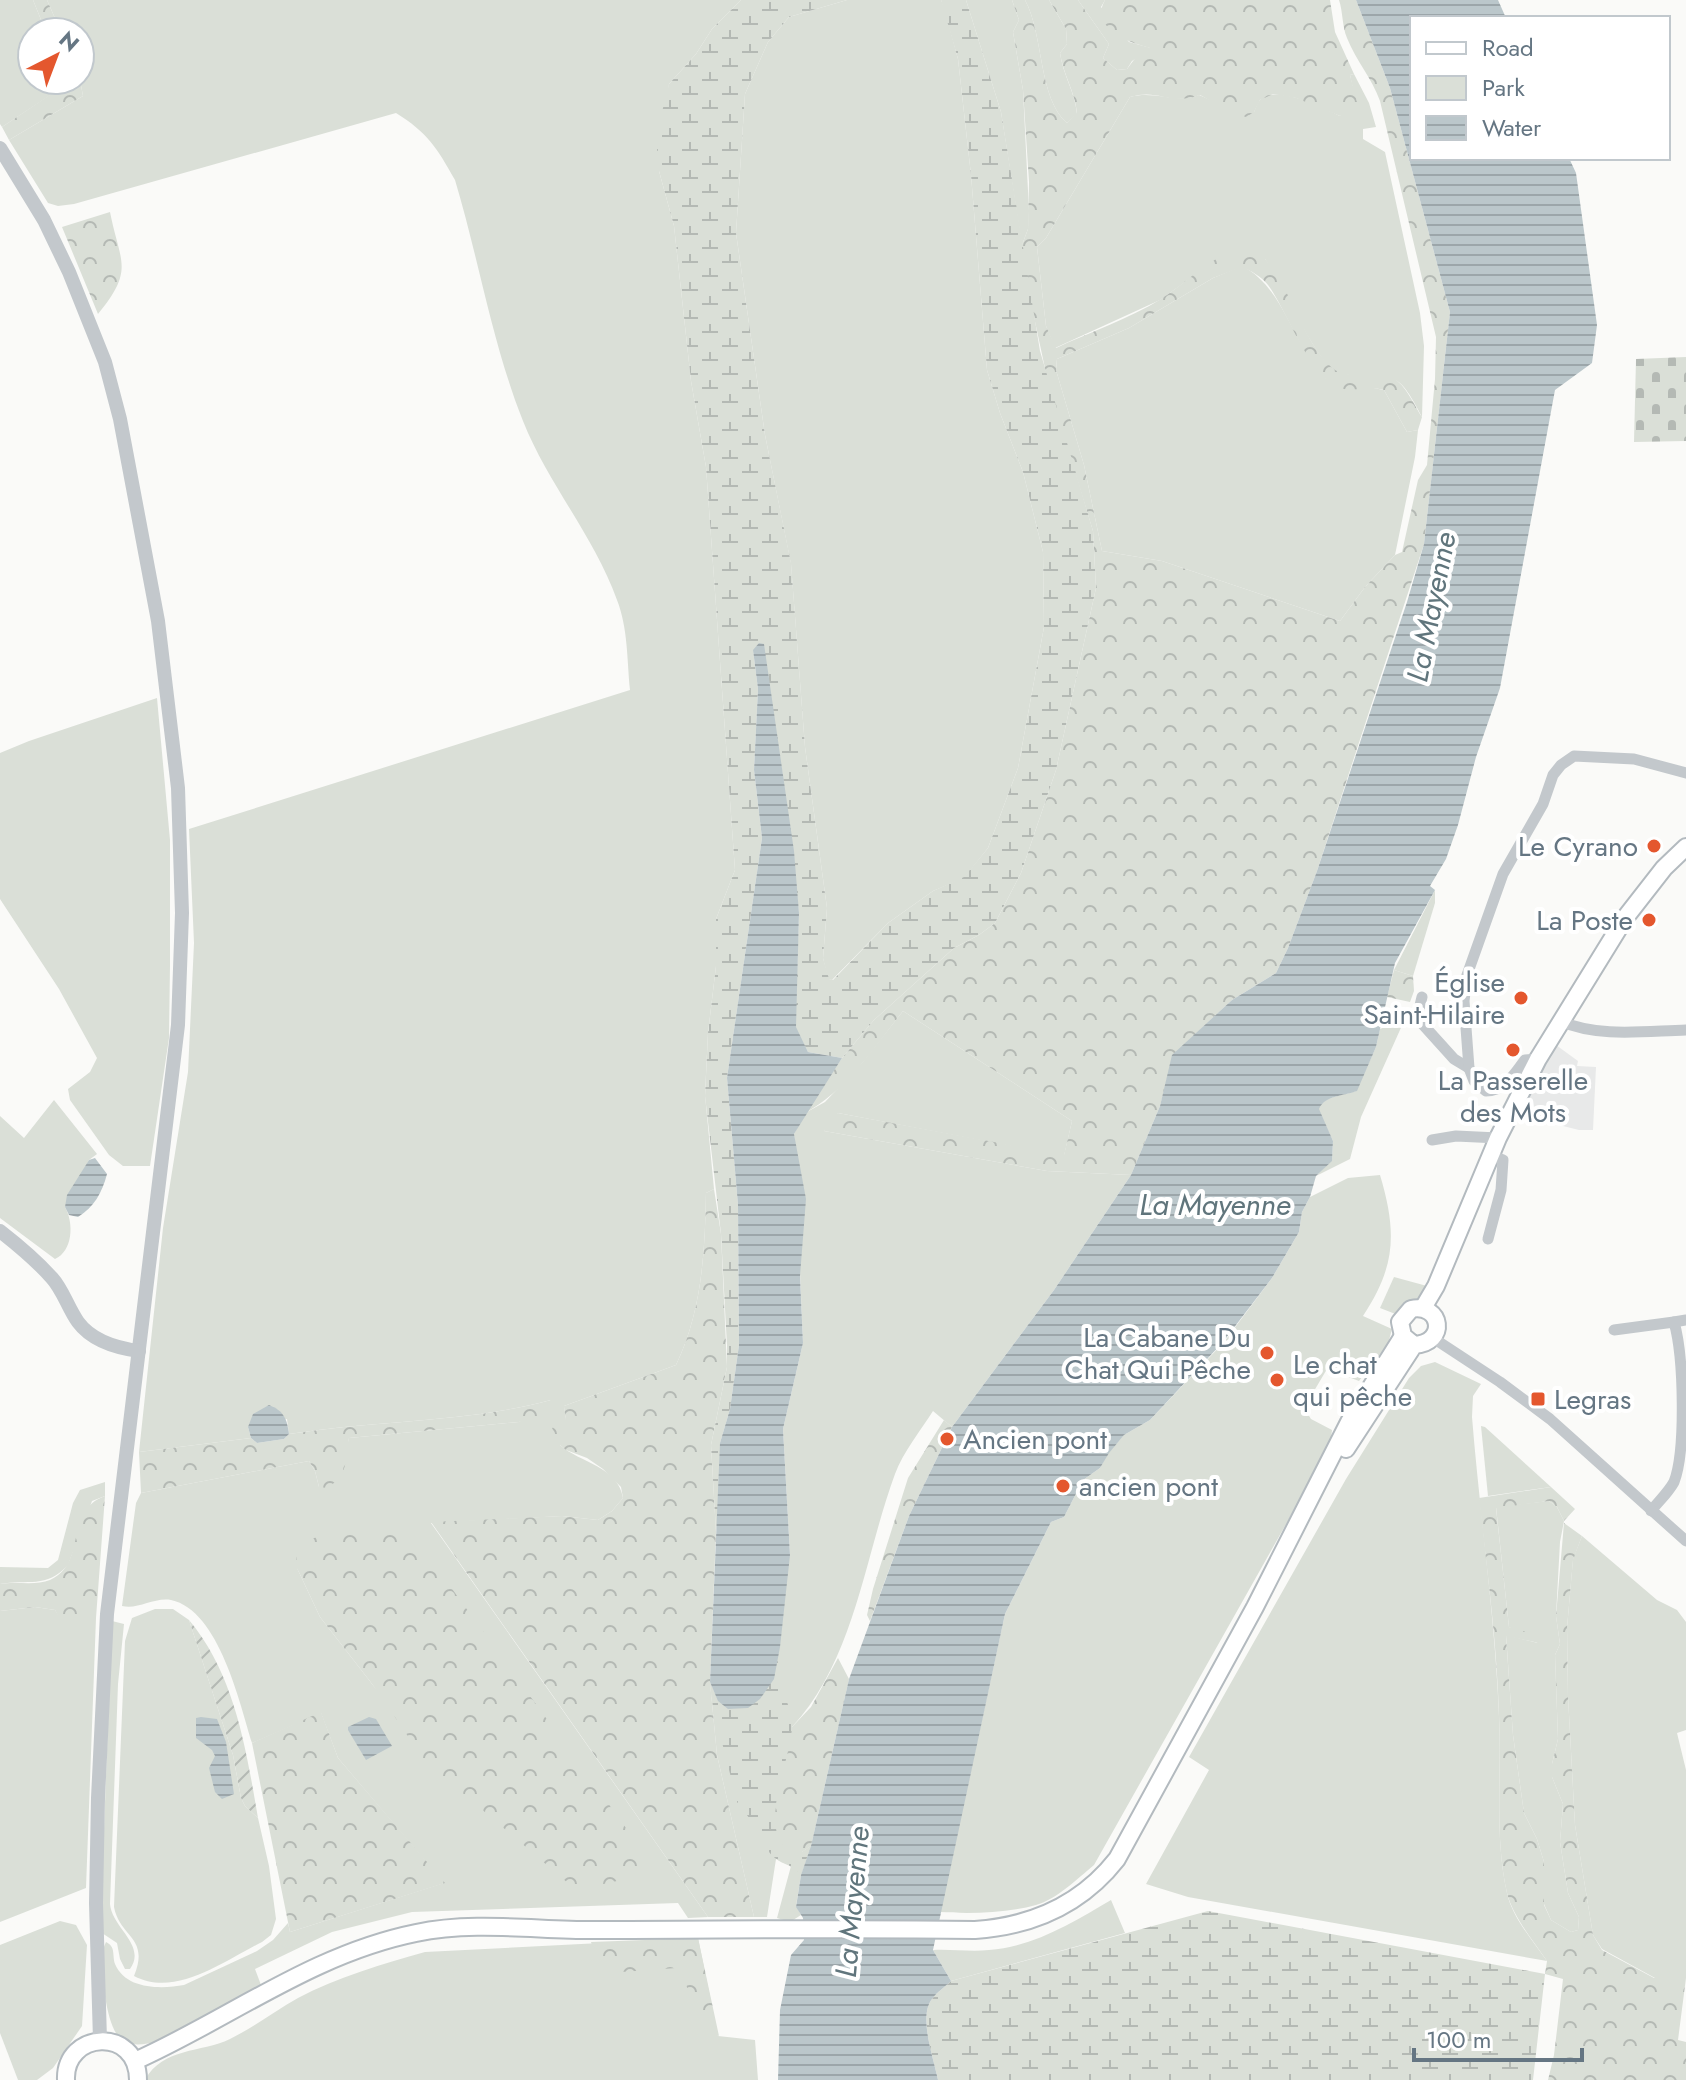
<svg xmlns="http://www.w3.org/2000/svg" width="1686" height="2080" font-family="Jost,sans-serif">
  <defs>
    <pattern id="forest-crowns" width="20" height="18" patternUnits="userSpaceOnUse" patternTransform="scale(2)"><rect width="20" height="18" fill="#dadfd7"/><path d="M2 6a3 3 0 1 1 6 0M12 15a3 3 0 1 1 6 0" fill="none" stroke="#b4b9b4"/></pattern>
    <pattern id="wetland-marsh" width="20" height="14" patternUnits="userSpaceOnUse" patternTransform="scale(2)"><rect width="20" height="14" fill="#dadfd7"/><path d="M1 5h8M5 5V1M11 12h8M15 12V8" fill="none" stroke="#b4b9b4"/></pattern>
    <pattern id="cemetery-stones" width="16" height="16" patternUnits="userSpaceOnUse" patternTransform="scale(2)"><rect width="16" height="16" fill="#dadfd7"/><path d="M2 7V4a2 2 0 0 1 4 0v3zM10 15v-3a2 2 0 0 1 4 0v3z" fill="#b4b9b4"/></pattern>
    <pattern id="garden-furrows" width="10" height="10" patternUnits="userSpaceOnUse" patternTransform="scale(2)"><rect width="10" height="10" fill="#dadfd7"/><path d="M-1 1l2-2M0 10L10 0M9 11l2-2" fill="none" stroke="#b4b9b4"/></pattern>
    <pattern id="water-rules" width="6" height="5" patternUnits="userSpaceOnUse" patternTransform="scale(2)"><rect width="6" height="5" fill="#bbc7cb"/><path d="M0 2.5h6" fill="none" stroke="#9ca6aa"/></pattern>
  </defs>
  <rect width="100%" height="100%" fill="#fafaf8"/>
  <!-- built -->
  <polygon fill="#e8e9e9" points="1556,1045 1578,1061 1577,1066 1596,1067 1593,1130 1579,1130 1519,1115"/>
  <!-- green -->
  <g fill="#dadfd7" fill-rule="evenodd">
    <polygon points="0,0 33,0 46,32 32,32 32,80 65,80 67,84 2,127 0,124"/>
    <path d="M 47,0 L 741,0 L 712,29 L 696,54 L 669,84 L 659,171 L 674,226 L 691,381 L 706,467 L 735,870 L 716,919 L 716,966 L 708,1033 L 705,1095 L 714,1189 L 706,1193 C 705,1252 702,1311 676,1365 L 564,1406 L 566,1419 L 560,1445 C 580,1463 618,1466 623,1498 L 612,1511 L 598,1520 L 562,1516 L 431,1523 L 708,1917 L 688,1918 L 678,1903 L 412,1912 L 332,1932 L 255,1969 L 261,1985 C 237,2003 152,2059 123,2041 C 113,2035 108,2013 106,2002 C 103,1984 97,1959 106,1942 C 116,1947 112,1954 115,1964 C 126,1990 162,1989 184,1985 L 257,1951 L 273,1940 L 288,1923 L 290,1932 L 444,1883 L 338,1758 L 321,1713 L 252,1743 C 240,1704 219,1610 171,1600 C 154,1597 138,1610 122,1606 L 136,1503 L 141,1493 L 309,1461 L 315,1471 L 319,1487 L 347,1446 L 349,1438 L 519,1422 L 551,1400 C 466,1423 376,1420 289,1434 L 287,1419 L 248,1427 L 251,1438 L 139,1452 L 163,1228 L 188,1072 L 194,943 L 189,829 L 630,690 C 627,660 628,628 617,600 C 594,536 548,484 523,421 C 492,343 479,260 455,180 C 437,148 428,133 396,113 L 74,204 L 58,206 L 48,203 L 9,140 L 83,96 L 80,80 L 80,32 L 61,32 ZM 297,1568 L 376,1689 L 320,1617 Z"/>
    <polygon points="847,0 941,0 944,7 958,59 971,175 987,370 1000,413 1023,472 1043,552 1044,627 1018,768 988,848 964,878 933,891 888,923 832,980 828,979 823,958 827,908 805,747 791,564 765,435 736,233 745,94 768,42 789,17"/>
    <polygon points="966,0 1012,0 1019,20 1013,32 1023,90 1029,211 1028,229 1022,245 1001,112"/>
    <path d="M 1025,0 L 1049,0 L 1066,29 L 1067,44 L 1060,53 C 1063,75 1075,92 1077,114 L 1067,123 C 1038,98 1044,35 1025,0 Z"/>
    <polygon points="1078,0 1105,0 1101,7 1129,42 1151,48 1132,61 1127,69 1117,70 1103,58 1109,44"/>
    <path d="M 1354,74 L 1369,103 L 1376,127 L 1363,129 L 1363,139 L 1385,152 L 1420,313 L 1424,346 L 1422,417 C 1416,406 1407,387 1397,381 C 1379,369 1354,381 1335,371 C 1316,360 1280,282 1265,259 L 1213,262 L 1160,300 L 1055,348 L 1046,326 L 1037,247 L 1046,238 L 1130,97 C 1155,90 1175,104 1199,95 L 1213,101 L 1254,112 C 1256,108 1257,103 1260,100 C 1276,84 1323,108 1340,116 L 1356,103 L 1350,75 Z"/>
    <path d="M 1242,266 C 1276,283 1287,323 1307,353 C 1312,362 1320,371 1326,379 L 1384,390 L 1407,432 L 1418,430 L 1415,457 L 1395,555 L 1365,587 L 1340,621 L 1162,561 L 1102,551 L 1084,465 L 1056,370 L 1057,359 L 1129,328 L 1213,278 Z"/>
    <polygon points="157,698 170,840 170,965 169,1038 150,1166 123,1166 109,1155 70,1100 68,1089 90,1072 97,1058 59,989 0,899 0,753 29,741"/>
    <polygon points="1435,890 1435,903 1413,976 1394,970"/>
    <path d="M 903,1011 L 1072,1121 L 1064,1156 L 838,1113 L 824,1131 L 1047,1171 L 1131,1175 L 1054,1290 L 952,1427 L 933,1411 C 921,1430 903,1452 895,1474 C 864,1558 855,1659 792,1727 L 802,1852 L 811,1846 L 801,1875 L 796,1906 L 801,1915 L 790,1922 L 777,1918 L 791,1866 L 776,1859 L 767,1917 L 754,1917 L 717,1755 L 710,1682 L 718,1701 L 790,1555 L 783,1429 L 803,1343 L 794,1134 L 805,1113 L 825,1102 L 862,1063 Z"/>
    <path d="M 1402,1020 L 1404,1021 L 1361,1117 L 1350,1159 L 1316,1176 L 1332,1160 L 1333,1141 L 1318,1109 C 1325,1095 1343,1096 1356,1091 L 1376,1047 L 1380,1029 Z"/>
    <path d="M 54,1100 L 97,1154 L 89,1160 L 65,1207 C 74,1223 73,1251 55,1259 L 0,1218 L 0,1116 L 24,1138 Z"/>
    <path d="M 1380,1175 C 1397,1232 1396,1266 1363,1316 L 1392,1329 L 1388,1344 L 1359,1381 L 1327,1369 L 1304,1408 L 1311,1419 L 1332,1430 L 1330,1446 L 1094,1865 C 1077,1879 1057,1899 1036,1905 C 1007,1913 970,1914 940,1912 L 1005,1614 L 1051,1522 L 1064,1517 L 1083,1480 L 1100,1468 L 1108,1453 L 1124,1435 L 1150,1420 L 1224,1342 L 1272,1278 L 1299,1232 L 1302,1212 L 1310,1197 L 1348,1178 Z"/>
    <polygon points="1394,1277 1427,1286 1421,1295 1398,1315 1380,1308"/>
    <path d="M 1435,1362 L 1481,1384 L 1473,1396 L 1472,1417 C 1480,1516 1495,1616 1499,1716 C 1502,1774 1494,1835 1507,1893 C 1512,1917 1533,1941 1547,1961 L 1188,1897 L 1146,1884 L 1209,1770 L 1189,1757 L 1346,1479 L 1409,1378 L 1421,1366 Z"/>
    <polygon points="1481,1426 1485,1427 1551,1487 1488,1496"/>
    <path d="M 105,1482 L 105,1496 L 92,1501 L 68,1565 C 46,1589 28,1579 0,1584 L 0,1567 L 48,1568 L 58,1560 L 73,1503 L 80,1490 Z"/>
    <polygon points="1549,1501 1557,1507 1564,1521 1560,1542 1556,1616 1560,1644 1555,1655 1558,1739 1552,1764 1552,1777 1563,1804 1560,1842 1568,1893 1579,1917 1578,1930 1571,1932 1551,1920 1544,1904 1544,1862 1537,1839 1524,1813 1513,1735 1506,1635 1538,1643 1509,1627 1496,1507"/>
    <polygon points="1582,1536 1657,1600 1677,1610 1686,1622 1686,1730 1677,1733 1686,1770 1686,1978 1655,1978 1602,1949 1593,1935 1575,1825 1568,1696 1567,1628 1573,1559"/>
    <polygon points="35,1607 55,1610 60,1618 96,1618 86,1888 0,1922 0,1611"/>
    <path d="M 155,1609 L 173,1609 L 189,1620 L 233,1755 L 241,1798 L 245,1806 L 258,1818 L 269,1866 L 276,1919 L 271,1935 L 262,1942 C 224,1961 176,1998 134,1976 C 150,1937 120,1938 114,1907 L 125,1641 L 132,1618 Z"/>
    <path d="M 112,1621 L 124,1624 L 118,1684 L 110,1904 C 112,1928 147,1945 130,1969 L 125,1969 L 120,1959 L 117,1943 L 102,1933 L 101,1906 Z"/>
    <path d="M 1111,1900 L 1125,1933 L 951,1981 L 933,1950 C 951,1949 971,1952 989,1950 C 1033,1947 1074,1922 1111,1900 Z"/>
    <polygon points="60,1921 76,1925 87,1945 82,2026 53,2068 37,2080 18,2080 0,2033 0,1945"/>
    <path d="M 698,1938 L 718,2036 L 755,2040 L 758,2080 L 145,2080 C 163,2047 201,2053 230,2039 C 254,2027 275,2011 298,1998 C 337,1977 383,1964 425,1952 Z"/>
  </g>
  <!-- forest -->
  <g fill="url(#forest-crowns)">
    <polygon points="33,0 47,0 61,32 46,32"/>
    <path d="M 1012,0 L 1025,0 C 1044,35 1038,98 1067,123 L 1077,113 C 1075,92 1063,74 1060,53 L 1067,44 L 1066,29 L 1049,0 L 1078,0 L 1109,44 L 1103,58 L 1117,70 L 1127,69 L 1136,57 L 1150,48 C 1130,43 1089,28 1105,0 L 1330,0 L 1335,32 L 1354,74 L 1350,75 L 1357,102 L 1352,112 L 1340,116 L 1296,98 L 1273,94 L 1260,100 L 1254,112 L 1246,117 L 1231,112 L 1200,95 C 1168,106 1159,88 1130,97 L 1046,238 L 1037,247 L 1046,326 L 1056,348 C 1090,332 1129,319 1161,299 C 1182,286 1216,253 1239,249 C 1249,248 1260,253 1266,260 C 1292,292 1301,335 1329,365 C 1347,384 1374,367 1393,378 C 1406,385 1414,405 1422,417 L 1418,430 L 1407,432 L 1384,390 C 1369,386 1353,392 1340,388 C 1310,379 1286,308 1268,285 C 1261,276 1251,271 1242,267 L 1213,278 L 1129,328 L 1057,359 L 1056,370 L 1084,465 L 1102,551 L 1162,561 L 1340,621 L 1365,587 L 1395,555 L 1402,552 L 1418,480 L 1427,465 L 1435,379 L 1436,337 L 1380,101 C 1372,78 1356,61 1347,38 C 1342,26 1343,12 1339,0 L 1356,0 L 1390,88 L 1450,312 L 1424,544 L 1317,871 L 1288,948 L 1276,973 L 1232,1000 L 1173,1055 L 1160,1106 L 1131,1175 L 1047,1171 L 824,1131 L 829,1118 L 838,1113 L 1064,1155 L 1072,1121 L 903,1011 C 874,1048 846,1091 805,1113 L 842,1058 L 874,1020 L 954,948 L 979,935 L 995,923 L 1021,873 L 1056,770 L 1096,588 L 1093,531 L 1049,387 L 1028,289 L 1022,245 L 1028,229 L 1029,182 L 1023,90 L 1013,32 L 1019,20 Z"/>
    <polygon points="65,80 80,80 83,96 9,140 2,127 66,84"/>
    <path d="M 110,212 C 120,263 135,269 98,314 L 62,227 Z"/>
    <polygon points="1394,970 1413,976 1414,991 1410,1002 1387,997"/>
    <path d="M 714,1189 L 721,1234 L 727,1367 L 711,1445 L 716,1532 L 710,1682 L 717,1755 L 754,1917 L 708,1917 L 431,1522 L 562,1516 L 598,1520 L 612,1511 L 623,1498 L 621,1487 L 603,1469 L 587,1458 L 566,1450 L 560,1445 L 552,1428 L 566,1419 L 564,1407 L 519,1422 L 349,1438 C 345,1462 349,1472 328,1488 L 319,1487 L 315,1471 L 309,1461 L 141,1493 L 139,1452 L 251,1438 L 257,1443 L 284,1439 L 289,1434 C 376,1420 466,1423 551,1400 L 564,1406 L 676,1365 C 702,1311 705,1252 706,1193 Z"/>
    <polygon points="944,1420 952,1427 909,1516 870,1621 867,1615 873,1589 908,1478"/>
    <path d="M 1551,1487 L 1575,1509 L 1564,1521 L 1557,1507 L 1549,1501 L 1496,1508 L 1509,1627 L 1539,1636 L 1539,1643 L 1506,1636 L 1513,1735 L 1524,1813 L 1537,1839 L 1544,1862 L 1544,1905 L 1551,1920 L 1571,1932 L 1578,1930 L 1579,1917 L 1568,1893 L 1560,1842 L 1563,1804 L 1552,1777 L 1552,1764 L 1558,1739 L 1555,1655 L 1560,1644 L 1556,1616 L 1564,1523 L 1582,1536 L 1573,1560 L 1567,1628 L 1568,1696 L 1575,1825 L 1593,1935 L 1602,1950 L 1654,1978 L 1686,1978 L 1678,2040 L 1686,2042 L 1686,2080 L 1548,2080 L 1554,2055 L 1563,1979 L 1545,1974 L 1547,1961 C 1533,1940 1513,1917 1507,1893 C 1494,1835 1502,1775 1499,1716 C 1497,1643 1487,1570 1479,1498 Z"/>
    <path d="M 105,1496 L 96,1618 L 59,1618 L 55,1610 L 35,1607 L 0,1611 L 0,1584 C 15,1581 36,1586 50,1580 C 88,1563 63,1511 105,1496 Z"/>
    <path d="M 407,1527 L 658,1872 L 576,1890 L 424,1760 L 376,1689 L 320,1617 L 297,1568 L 296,1550 C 323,1524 372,1529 407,1527 Z"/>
    <polygon points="838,1658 849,1679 811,1846 802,1852 788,1852 780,1844 775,1811 792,1727 811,1707"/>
    <polygon points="321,1712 338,1758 445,1883 290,1932 252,1743"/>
    <path d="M 698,1938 L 719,2036 C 685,2021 693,2006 684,1975 L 676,1968 L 608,1973 L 597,1962 L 591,1942 Z"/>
  </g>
  <!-- wetland -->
  <g fill="url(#wetland-marsh)">
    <polygon points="741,0 847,0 789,17 768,42 745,94 736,233 765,435 791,563 805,747 827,908 823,958 829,979 833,980 888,923 933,891 964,877 988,848 1018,768 1044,627 1043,552 1023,472 1000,413 987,370 971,175 958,59 941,0 966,0 1001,112 1040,351 1093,531 1096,588 1056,770 1021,873 995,923 979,935 954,948 874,1020 842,1058 808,1052 795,1027 799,913 782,770 753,650 758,689 754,770 762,838 727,1078 738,1205 739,1345 730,1409 720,1443 720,1499 716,1532 711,1445 727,1367 727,1346 721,1234 705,1096 708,1033 716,966 716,919 735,870 706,467 691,381 674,226 659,171 656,136 669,84 696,54 712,29"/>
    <path d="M 780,1647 C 781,1662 781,1677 784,1691 C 786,1703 793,1713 792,1726 C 791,1762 758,1822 787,1851 L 802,1852 L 811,1846 L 801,1875 C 794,1864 784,1866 775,1858 C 758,1844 755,1819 738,1805 L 713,1707 L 710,1682 C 720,1706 722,1709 748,1708 L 774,1679 Z"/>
    <path d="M 1208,1911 L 1545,1974 L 1533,2080 L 938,2080 C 934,2059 918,2017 932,1999 C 937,1992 945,1987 951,1981 Z"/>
  </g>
  <!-- cemetery -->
  <polygon fill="url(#cemetery-stones)" points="1686,357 1686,441 1634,442 1636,359"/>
  <!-- garden -->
  <path fill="url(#garden-furrows)" d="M 189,1620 C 235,1675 246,1749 258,1818 L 245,1806 L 241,1798 L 233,1755 Z"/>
  <!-- water -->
  <g fill="url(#water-rules)">
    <path d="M 1356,0 L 1498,0 L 1506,18 L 1412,18 L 1412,158 L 1569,158 L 1576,173 L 1597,325 L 1592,363 L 1555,390 L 1500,688 L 1476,757 L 1458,825 L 1446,859 L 1430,886 L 1435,890 L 1395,963 L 1376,1047 L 1357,1091 C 1344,1096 1325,1095 1319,1109 L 1333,1141 L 1332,1161 L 1316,1176 L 1310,1197 L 1302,1212 L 1299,1232 L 1272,1278 L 1223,1342 L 1150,1420 L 1124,1435 L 1109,1453 L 1100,1468 L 1083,1480 L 1064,1517 L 1051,1522 L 1005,1614 L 933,1950 L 951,1981 C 945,1987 937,1992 932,1999 C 918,2017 934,2059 938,2080 L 778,2080 L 780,2010 L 791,1955 L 804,1940 L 803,1918 L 796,1907 L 801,1875 L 811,1846 L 849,1679 L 909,1516 L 952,1427 L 1054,1290 L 1131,1175 L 1160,1106 L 1172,1055 L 1232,1000 L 1276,973 L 1288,948 L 1317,871 L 1407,602 L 1424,544 L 1450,312 L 1390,88 Z"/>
    <polygon points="759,643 764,644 794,851 799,913 796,1027 808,1052 842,1058 794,1134 806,1199 800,1276 803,1343 783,1429 790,1555 780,1647 774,1679 760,1699 748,1708 728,1709 718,1701 710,1682 720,1443 730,1409 739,1345 738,1205 727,1078 762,838 754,770 758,689 753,650"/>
    <path d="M 95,1158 L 107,1174 C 102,1193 94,1207 78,1217 L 69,1215 L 65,1207 L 67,1195 L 89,1160 Z"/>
    <path d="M 269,1405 C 284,1411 287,1419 289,1434 L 284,1439 L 257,1443 L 251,1438 L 248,1427 L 253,1414 Z"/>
    <polygon points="201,1717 217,1719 226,1742 234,1794 222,1799 215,1792 209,1768 215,1756 212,1750 196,1738 196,1718"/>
    <polygon points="369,1717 376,1719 392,1746 366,1760 348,1730 348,1727"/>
  </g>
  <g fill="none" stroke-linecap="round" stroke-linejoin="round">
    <defs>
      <g id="secondary">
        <polyline points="1423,1308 1436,1286 1498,1138 1538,1059 1625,918 1664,868 1686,847"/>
        <path d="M 1346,1449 L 1414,1345 C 1448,1343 1442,1303 1411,1309 L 1400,1322 L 1403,1336 L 1414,1345"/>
        <path d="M 135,2061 C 229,2019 312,1954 416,1933 C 473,1921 534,1930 592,1930 C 719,1930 847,1928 975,1930 C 1032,1926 1081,1905 1117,1859 L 1255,1607 L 1349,1422 L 1403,1336"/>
        <path d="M 66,2080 C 64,2031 138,2026 138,2080"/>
      </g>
    </defs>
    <!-- secondary casing -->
    <use href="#secondary" stroke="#b3babf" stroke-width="20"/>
    <!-- minor -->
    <g stroke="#c3c8cc" stroke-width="11">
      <polyline points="1422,997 1417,1018 1454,1059 1469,1068"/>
      <path d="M 1560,1021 C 1599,1038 1645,1031 1686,1030"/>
      <path d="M 1538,1059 L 1525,1060 C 1514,1074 1505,1091 1486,1091 L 1474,1081 L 1469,1068 L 1464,1001 L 1467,975 L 1503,874 L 1543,804 L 1553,775 L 1561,765 L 1574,756 L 1634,759 L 1686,773"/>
      <polyline points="1432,1140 1456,1136 1498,1138"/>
      <polyline points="1488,1239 1501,1190 1503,1160 1492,1156"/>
      <polyline points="1674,1322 1686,1320"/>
      <path d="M 1614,1330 L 1674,1322 C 1684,1357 1686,1451 1674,1482 C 1668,1493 1658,1502 1651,1511"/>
      <polyline points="1433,1338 1500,1382 1550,1419 1686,1541"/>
    </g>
    <!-- tertiary -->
    <g stroke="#c3c8cc" stroke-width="14">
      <polyline points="0,148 44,220 69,272 105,362 120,419 158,621 178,788 182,913 178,1025 107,1614 98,1798 96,1903 100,2040"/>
      <path d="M 0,1231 C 18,1245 36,1260 52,1278 C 63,1290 68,1308 78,1322 C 92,1341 116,1348 139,1351"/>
    </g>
    <!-- secondary -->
    <use href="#secondary" stroke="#fff" stroke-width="16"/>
  </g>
  <!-- markers -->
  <g fill="#e4572e" stroke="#fff" stroke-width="3">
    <circle cx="1654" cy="846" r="8"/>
    <circle cx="1649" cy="920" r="8"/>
    <circle cx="1521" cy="998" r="8"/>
    <circle cx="1513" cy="1050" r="8"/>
    <circle cx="1267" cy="1353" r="8"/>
    <circle cx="1277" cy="1380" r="8"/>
    <rect x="1530" y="1391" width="16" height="16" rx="4"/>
    <circle cx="947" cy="1439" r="8"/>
    <circle cx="1063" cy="1486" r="8"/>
  </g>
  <g text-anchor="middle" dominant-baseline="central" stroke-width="8" stroke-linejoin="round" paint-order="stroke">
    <!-- poi labels -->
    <g font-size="28" fill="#657683" stroke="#fff" text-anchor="end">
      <text x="1638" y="846">Le Cyrano</text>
      <text x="1633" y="920">La Poste</text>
      <text x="1505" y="982">Église<tspan x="1505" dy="32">Saint-Hilaire</tspan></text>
      <text x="1513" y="1080" text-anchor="middle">La Passerelle<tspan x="1513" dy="32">des Mots</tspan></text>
      <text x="1251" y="1337">La Cabane Du<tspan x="1251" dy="32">Chat Qui Pêche</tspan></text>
      <text x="1293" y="1364" text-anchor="start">Le chat<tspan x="1293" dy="32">qui pêche</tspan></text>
      <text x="1554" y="1399" text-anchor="start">Legras</text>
      <text x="963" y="1439" text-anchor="start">Ancien pont</text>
      <text x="1079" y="1486" text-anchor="start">ancien pont</text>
    </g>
    <!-- water labels -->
    <g font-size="30" font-style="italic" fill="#60757c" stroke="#fff">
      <text transform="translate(1431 607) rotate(-79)">La Mayenne</text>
      <text x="1215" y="1204">La Mayenne</text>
      <text transform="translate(852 1902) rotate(-85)">La Mayenne</text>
    </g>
  </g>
  <!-- legend -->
  <rect x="1410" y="16" width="260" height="144" fill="#ffffff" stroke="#c1c8cd" stroke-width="2"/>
  <rect x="1426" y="42" width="40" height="12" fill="#ffffff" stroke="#c1c8cd" stroke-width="2"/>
  <text x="1482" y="56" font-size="24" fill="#657683">Road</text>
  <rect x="1426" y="76" width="40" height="24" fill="#dadfd7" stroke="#c1c8cd" stroke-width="2"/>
  <text x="1482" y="96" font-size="24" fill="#657683">Park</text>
  <rect x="1426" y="116" width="40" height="24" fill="url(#water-rules)" stroke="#c1c8cd" stroke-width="2"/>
  <text x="1482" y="136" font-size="24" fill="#657683">Water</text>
  <!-- north arrow -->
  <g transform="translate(56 56) rotate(42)"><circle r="38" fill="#ffffff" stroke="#c1c8cd" stroke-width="2"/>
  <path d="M0-6L14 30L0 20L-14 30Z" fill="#e4572e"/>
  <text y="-12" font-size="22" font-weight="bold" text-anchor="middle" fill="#657683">N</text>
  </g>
  <!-- scale -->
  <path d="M1414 2048v12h168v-12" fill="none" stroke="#657683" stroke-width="4"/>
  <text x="1426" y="2048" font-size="24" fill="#657683" stroke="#ffffff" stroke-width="6" paint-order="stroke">100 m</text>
</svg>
